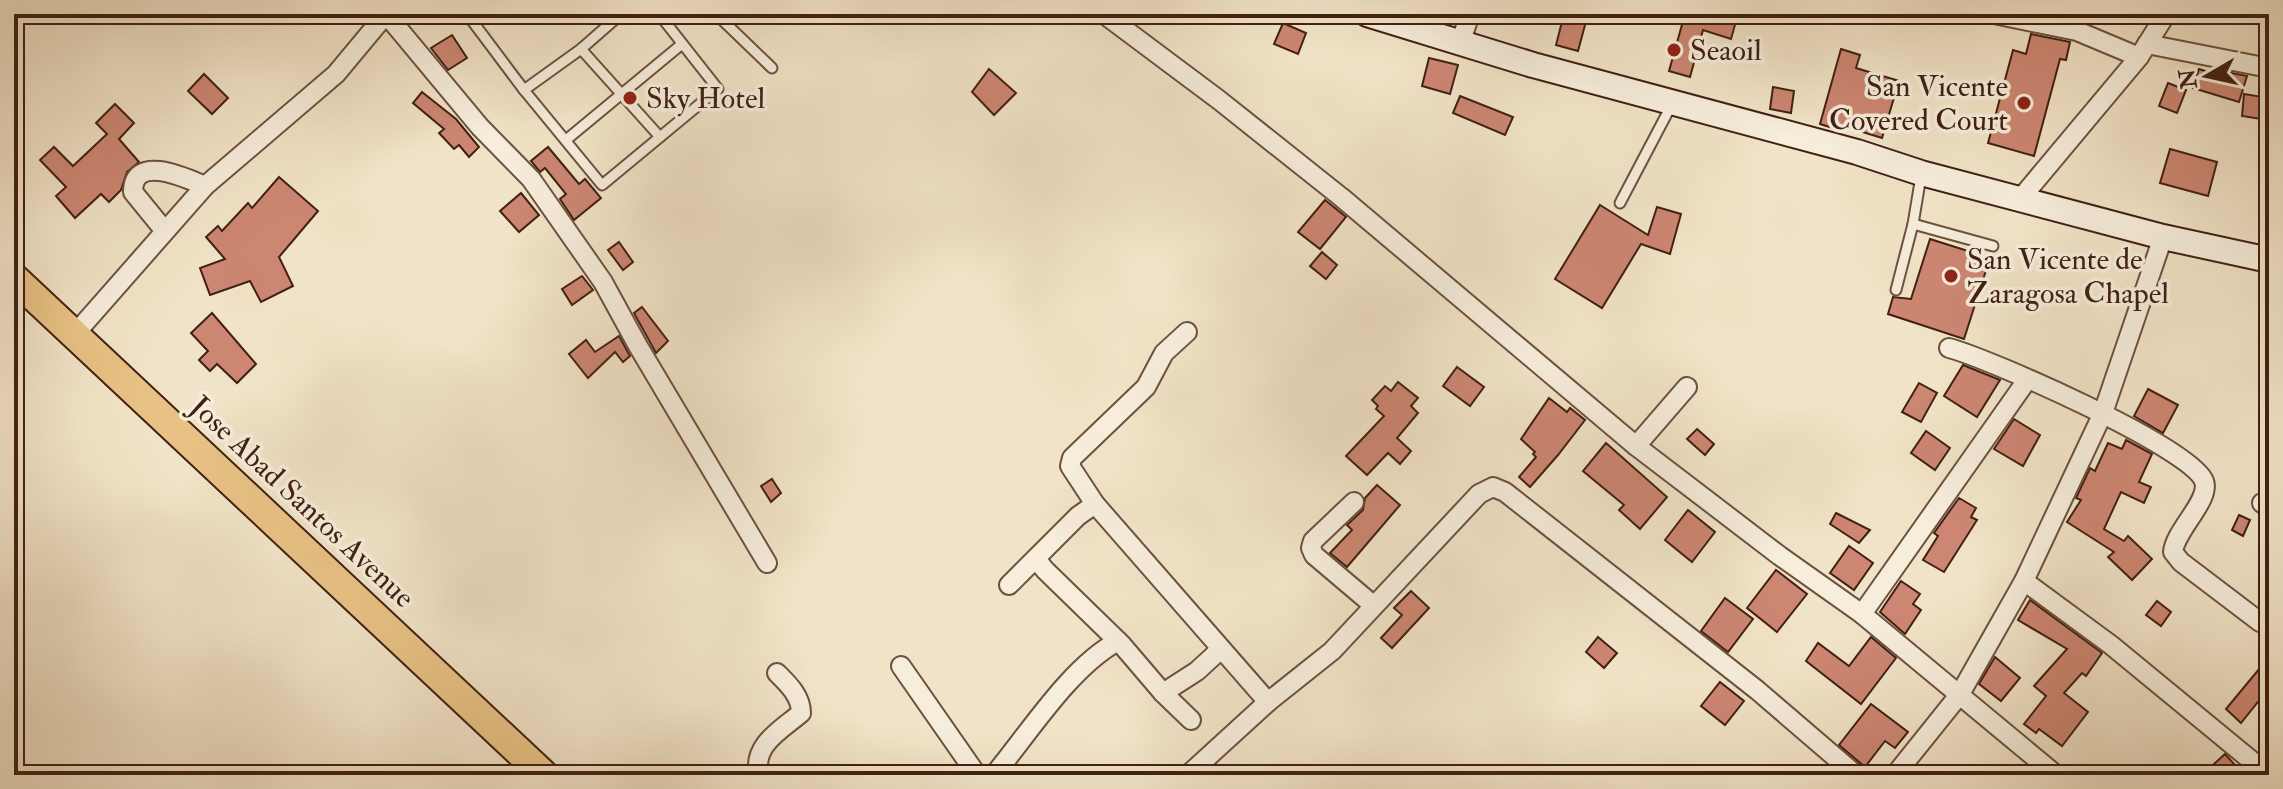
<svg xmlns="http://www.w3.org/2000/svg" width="2283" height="789" font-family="'IM FELL Double Pica',serif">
  <rect width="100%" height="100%" fill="#f1e3c7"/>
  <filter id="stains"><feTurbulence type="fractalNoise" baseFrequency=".0025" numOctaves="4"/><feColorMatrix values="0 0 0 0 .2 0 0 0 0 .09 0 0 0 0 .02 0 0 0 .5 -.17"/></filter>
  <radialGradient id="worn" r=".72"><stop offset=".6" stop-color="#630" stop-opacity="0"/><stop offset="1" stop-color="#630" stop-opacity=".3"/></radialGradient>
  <!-- building -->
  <g fill="#cc8672" stroke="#412013" stroke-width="2">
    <polygon points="1564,14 1588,14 1578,51 1556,45"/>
    <polygon points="1685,14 1738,14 1731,39 1703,30 1690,77 1669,71"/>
    <polygon points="1283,23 1306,33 1298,54 1274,44"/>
    <polygon points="2031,34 2070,42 2066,60 2060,59 2034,156 1988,143 2013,50 2026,54"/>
    <polygon points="452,35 467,58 448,70 431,48"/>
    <polygon points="1841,49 1860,55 1856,68 1899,81 1882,138 1840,125 1839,130 1820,124"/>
    <polygon points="1429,58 1458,65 1450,94 1422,86"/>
    <polygon points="989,69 1016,93 994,115 972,92"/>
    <polygon points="2199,69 2220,76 2221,71 2247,76 2239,102 2193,88"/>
    <polygon points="204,74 228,98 212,114 188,91"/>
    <polygon points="2168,83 2186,90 2177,113 2159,106"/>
    <polygon points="1773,87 1794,91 1791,113 1770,109"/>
    <polygon points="422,92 456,119 479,147 469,157 459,145 454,149 439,133 444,129 413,103"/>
    <polygon points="2244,94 2269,98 2268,120 2242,116"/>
    <polygon points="1460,96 1513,117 1505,135 1453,113"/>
    <polygon points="115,104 134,123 119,139 139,162 127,172 121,190 109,202 101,194 75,218 56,196 66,187 40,160 54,147 73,166 107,134 96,123"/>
    <polygon points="548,147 579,184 585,179 601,198 574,220 560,199 566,194 545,168 540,172 531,161"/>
    <polygon points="2170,149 2217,162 2208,196 2160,183"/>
    <polygon points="279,177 318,211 279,257 293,286 261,302 250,281 210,295 200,268 225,259 206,237 218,226 222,231 248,203 252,208"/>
    <polygon points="521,193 539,215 519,232 500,211"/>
    <polygon points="1325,200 1346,217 1320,249 1298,232"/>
    <polygon points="1600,205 1648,235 1657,207 1681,214 1670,254 1641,244 1602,308 1555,279"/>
    <polygon points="1930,239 1990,258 1964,339 1888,314 1893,297 1911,299"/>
    <polygon points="619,242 633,262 623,270 608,250"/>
    <polygon points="1322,252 1337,265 1326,279 1310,266"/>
    <polygon points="582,276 593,290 572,305 562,289"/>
    <polygon points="642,307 668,341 656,353 634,313"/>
    <polygon points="212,313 256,364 237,383 217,364 210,371 199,360 208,351 191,333"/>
    <polygon points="619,336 630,356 623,362 615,352 588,378 569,354 586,340 595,352"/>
    <polygon points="1963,365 2000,380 1977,417 1944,396"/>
    <polygon points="1457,367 1484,387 1470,406 1443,386"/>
    <polygon points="1398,382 1418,398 1411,406 1418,413 1397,438 1411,451 1400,464 1388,453 1367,475 1346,456 1384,416 1376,409 1378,406 1372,400 1385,386 1391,391"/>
    <polygon points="1919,383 1937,393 1921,422 1902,412"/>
    <polygon points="2148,389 2178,405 2163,433 2134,416"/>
    <polygon points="1549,398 1567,412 1570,408 1585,420 1558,455 1530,487 1519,477 1536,457 1533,454 1535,452 1521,439"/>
    <polygon points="2014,419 2040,435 2023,466 1994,449"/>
    <polygon points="1697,429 1714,444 1705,455 1687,439"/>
    <polygon points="1926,431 1950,448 1935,470 1911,453"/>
    <polygon points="2126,440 2152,454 2139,482 2151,487 2144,503 2121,492 2104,529 2124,541 2128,536 2152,559 2132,580 2108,557 2114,552 2067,522 2081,500 2076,498 2090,468 2095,471 2108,443 2122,449"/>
    <polygon points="1606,443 1667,497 1640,529 1619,510 1624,505 1583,471"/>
    <polygon points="772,479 781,493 771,502 761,486"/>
    <polygon points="1377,485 1400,505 1347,567 1330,553 1352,530 1347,525 1363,510 1365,498"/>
    <polygon points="1959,498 1976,508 1971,517 1977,520 1944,572 1923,560 1938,536 1934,533"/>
    <polygon points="1688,510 1715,532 1692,562 1665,540"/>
    <polygon points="1836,513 1870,530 1859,543 1830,524"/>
    <polygon points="2239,515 2250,520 2243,536 2232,530"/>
    <polygon points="1849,546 1873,563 1854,590 1830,573"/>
    <polygon points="1776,570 1807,594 1777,632 1747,608"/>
    <polygon points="1901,581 1920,594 1913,604 1921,610 1905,634 1880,612"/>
    <polygon points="1411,591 1429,608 1392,648 1381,638 1402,615 1394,608"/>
    <polygon points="1725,598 1753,619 1728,652 1701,631"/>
    <polygon points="2030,600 2102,653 2086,676 2082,673 2064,693 2088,712 2062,746 2039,729 2036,733 2024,724 2046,696 2034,686 2067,649 2018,620"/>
    <polygon points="2157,601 2171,612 2161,626 2146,615"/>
    <polygon points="1598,637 1617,653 1604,668 1586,652"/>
    <polygon points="1871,637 1896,658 1861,704 1806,661 1818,643 1849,666"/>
    <polygon points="1995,657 2020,678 2001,701 1979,684"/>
    <polygon points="2269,657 2269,688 2241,723 2226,709"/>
    <polygon points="1720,682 1744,701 1725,725 1701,706"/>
    <polygon points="1871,704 1908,732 1895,748 1885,741 1865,767 1839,745"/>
    <polygon points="2225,754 2244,775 2202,775"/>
  </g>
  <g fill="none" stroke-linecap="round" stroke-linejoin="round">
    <defs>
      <g id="service">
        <polyline points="467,14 524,90 602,185 718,89 659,14"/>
        <polyline points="716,14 772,68"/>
        <polyline points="581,49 660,137"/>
        <polyline points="524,90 581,49 621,14"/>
        <polyline points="566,140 682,44"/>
        <polyline points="1620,203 1671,106"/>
        <polyline points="1913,224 1993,246"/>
        <polyline points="1896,290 1913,224 1921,176"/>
      </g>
      <g id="minor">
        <polyline points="386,14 480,127 531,179 603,282 638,346 767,563"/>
        <polyline points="1104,14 1219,100 1341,197 1636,446 1780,556 1862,614 2056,775"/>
        <polyline points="1994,14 2077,31 2139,57"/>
        <polyline points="1460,44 1470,14"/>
        <polyline points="2147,44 2269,68"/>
        <polyline points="2021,198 2139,57 2166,14"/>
        <path d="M 164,230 L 133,192 C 133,153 186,178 205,186"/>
        <polyline points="1187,332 1164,353 1146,387 1072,458 1070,466 1095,504 1268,702"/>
        <polyline points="74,335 205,186 336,74 386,14"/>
        <path d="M 1949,348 C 1990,359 2190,447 2204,481 C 2211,500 2175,530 2173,552 L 2181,562 L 2260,622"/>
        <polyline points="1636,446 1687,387"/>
        <polyline points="1354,502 1313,541 1311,548 1314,555 1373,605"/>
        <polyline points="2262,503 2269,508"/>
        <polyline points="1036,559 1045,570 1122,645 1163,693 1191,720"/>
        <polyline points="2024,581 2111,645 2269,775"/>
        <polyline points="1009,585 1078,516 1095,504"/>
        <polyline points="1862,614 2027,380"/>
        <polyline points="901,666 977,775"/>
        <polyline points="1163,693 1197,671 1221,649"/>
        <path d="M 759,775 C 752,745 781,730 801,713 C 801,696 788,684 777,673"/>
        <path d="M 994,775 C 1029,733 1070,667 1118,641"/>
        <polyline points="1188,775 1268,702 1332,651 1479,494 1493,487 1505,492 1757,690 1856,775"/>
        <polyline points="1895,775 1960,694 2024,581 2103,413 2163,237"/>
      </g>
      <polyline id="secondary" points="1367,14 1533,65 1857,152 1921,173 2163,237 2269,260"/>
      <polyline id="trunk" points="14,278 544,775"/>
    </defs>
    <!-- service casing -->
    <use href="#service" stroke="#6d5140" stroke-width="13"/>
    <!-- minor casing -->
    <use href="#minor" stroke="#6d5140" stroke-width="22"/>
    <!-- secondary casing -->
    <use href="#secondary" stroke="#412013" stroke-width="28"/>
    <!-- trunk casing -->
    <use href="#trunk" stroke="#412013" stroke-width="32"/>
    <!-- service -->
    <use href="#service" stroke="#f6eddb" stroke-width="9"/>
    <!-- minor -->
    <use href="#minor" stroke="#f6eddb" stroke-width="18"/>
    <!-- secondary -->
    <use href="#secondary" stroke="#f6eddb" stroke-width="24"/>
    <!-- trunk -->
    <use href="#trunk" stroke="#e8c284" stroke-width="28"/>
  </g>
  <!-- markers -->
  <g fill="#8f2418" stroke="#f6eddb" stroke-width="3">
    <circle cx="1674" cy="50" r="8"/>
    <circle cx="630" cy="98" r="8"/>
    <circle cx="2024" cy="103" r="8"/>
    <circle cx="1951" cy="276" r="8"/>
  </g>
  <g text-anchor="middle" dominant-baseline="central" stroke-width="7" stroke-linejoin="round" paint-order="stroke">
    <!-- poi labels -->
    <g font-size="30" fill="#412013" stroke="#f6eddb" text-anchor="start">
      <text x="1690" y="50">Seaoil</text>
      <text x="2008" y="86" text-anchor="end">San Vicente<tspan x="2008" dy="34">Covered Court</tspan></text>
      <text x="646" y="98">Sky Hotel</text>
      <text x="1967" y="259">San Vicente de<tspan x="1967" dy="34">Zaragosa Chapel</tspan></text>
    </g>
    <!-- street labels -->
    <g font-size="30" fill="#412013" stroke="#f6eddb">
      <text transform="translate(302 502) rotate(43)">Jose Abad Santos Avenue</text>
    </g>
  </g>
  <!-- margin -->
  <rect width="2283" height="789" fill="none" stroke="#f1e3c7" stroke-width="48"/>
  <rect x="16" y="16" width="2251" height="757" fill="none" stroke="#412013" stroke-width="4"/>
  <rect x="24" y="24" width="2235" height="741" fill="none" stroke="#412013" stroke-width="2"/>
  <!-- north arrow -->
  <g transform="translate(2207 76) rotate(261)" stroke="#f6eddb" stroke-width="6" paint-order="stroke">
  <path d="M0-6L14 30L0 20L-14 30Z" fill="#412013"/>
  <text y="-12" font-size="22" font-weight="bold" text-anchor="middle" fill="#412013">N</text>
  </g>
  <rect width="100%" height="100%" filter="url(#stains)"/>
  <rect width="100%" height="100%" fill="url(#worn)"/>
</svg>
